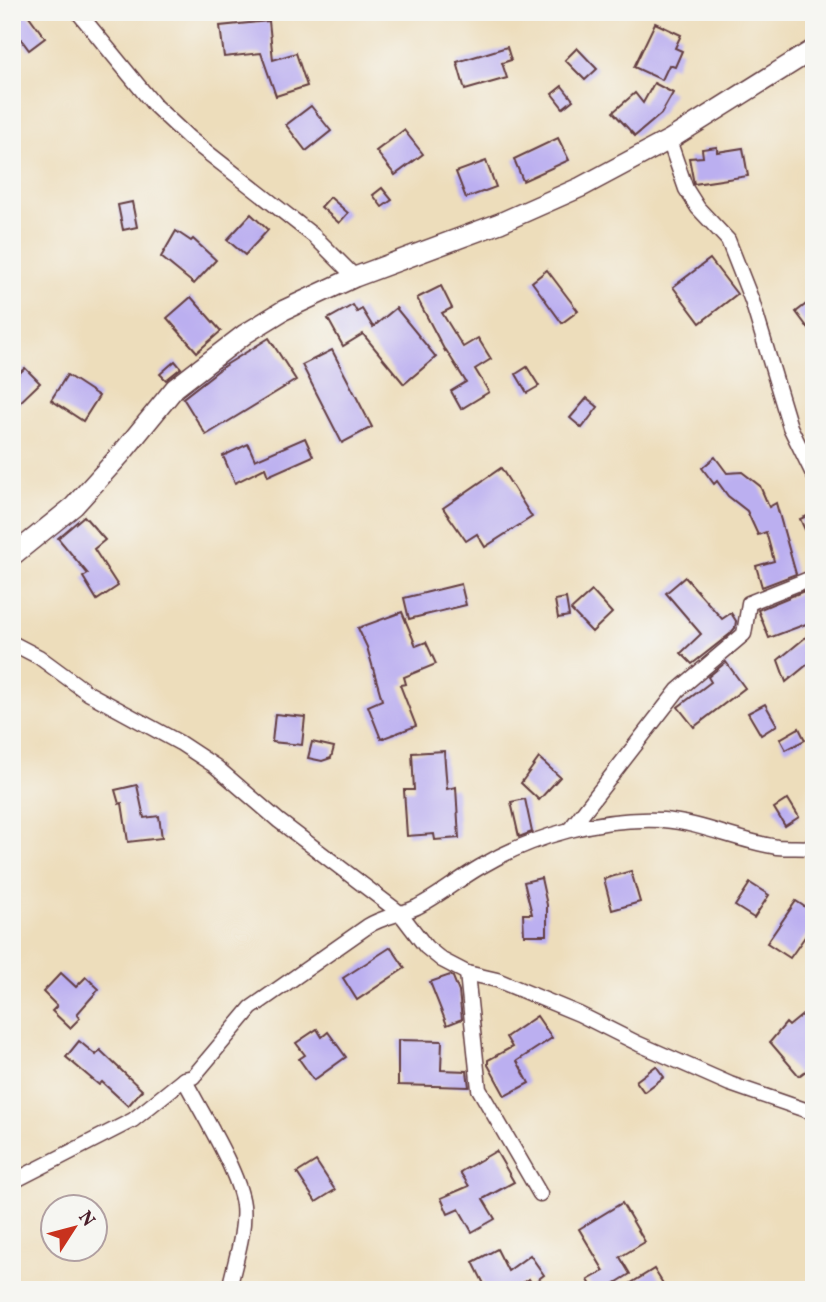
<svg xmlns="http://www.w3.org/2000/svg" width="826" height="1302" font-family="Vollkorn,serif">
  <rect width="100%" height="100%" fill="#f6f6f2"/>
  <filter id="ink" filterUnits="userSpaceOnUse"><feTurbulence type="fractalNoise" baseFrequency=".0143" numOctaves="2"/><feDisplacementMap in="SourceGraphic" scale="14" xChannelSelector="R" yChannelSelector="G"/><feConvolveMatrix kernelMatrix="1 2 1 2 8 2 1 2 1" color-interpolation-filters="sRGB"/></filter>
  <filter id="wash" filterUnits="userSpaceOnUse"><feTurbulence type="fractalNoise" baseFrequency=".00686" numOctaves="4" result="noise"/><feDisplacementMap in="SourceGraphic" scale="28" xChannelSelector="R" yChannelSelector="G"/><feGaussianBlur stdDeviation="1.57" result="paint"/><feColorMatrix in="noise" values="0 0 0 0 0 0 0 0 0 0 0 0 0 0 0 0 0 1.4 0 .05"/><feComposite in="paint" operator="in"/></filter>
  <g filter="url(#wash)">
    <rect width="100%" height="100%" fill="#edddbb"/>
    <g id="blocks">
      <!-- building -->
      <g fill="#bbaff0">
        <polygon points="24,12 26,12 45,38 29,50 12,27 12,20"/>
        <polygon points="269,21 273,60 296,53 307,86 276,96 261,53 224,57 220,26"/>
        <polygon points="655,23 681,35 675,48 682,51 675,67 669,65 662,80 634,67"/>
        <polygon points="507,47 511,60 502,63 507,78 465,90 457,62"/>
        <polygon points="577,48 597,69 585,80 565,60"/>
        <polygon points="654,83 673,93 661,114 635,136 613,112 635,93 643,103"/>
        <polygon points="562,86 573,100 563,108 552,94"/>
        <polygon points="311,106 331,131 306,151 286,125"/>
        <polygon points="404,130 423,154 395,175 376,151"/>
        <polygon points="558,138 569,160 523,181 514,159"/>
        <polygon points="717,147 717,152 743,148 748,176 694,184 689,158 703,157 702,149"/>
        <polygon points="486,161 496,187 466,198 456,172"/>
        <polygon points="382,188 392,200 382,207 373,195"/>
        <polygon points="330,197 348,213 339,223 321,207"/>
        <polygon points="132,202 137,227 123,230 118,205"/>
        <polygon points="251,214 268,230 245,255 227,240"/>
        <polygon points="176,231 191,241 193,239 216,260 194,284 161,257"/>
        <polygon points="710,259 737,294 700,323 673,287"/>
        <polygon points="547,270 578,311 562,323 532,282"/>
        <polygon points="441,286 452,308 442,313 463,347 478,338 491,359 475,369 489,392 461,409 451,391 466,382 446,350 445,351 417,298"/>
        <polygon points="191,297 221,331 197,352 167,318"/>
        <polygon points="814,298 814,336 796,312"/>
        <polygon points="353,305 357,312 362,309 373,327 396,308 436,357 404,384 363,334 343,346 328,319"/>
        <polygon points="269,338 296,380 206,435 183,398 224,366"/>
        <polygon points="332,350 372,427 342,443 302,365"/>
        <polygon points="175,361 181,368 166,380 160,374"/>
        <polygon points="527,367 539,386 527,393 516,374"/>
        <polygon points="25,368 40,383 12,410 12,380"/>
        <polygon points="67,375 99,396 83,421 51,400"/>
        <polygon points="587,398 598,407 582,428 570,418"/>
        <polygon points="305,438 313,456 268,476 265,468 235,483 223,456 248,444 255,460"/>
        <polygon points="715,457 727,473 742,472 760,486 769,507 776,503 796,574 762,587 756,566 774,561 766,532 758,535 747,511 728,496 717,481 714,484 702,468"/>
        <polygon points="501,468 532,517 485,547 477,534 466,541 443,508"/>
        <polygon points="814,513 814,549 800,519"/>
        <polygon points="84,516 105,540 94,549 118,586 97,600 83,577 88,574 58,538"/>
        <polygon points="685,577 722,619 731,613 736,621 735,628 730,634 692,664 681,653 701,634 666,593"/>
        <polygon points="461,584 466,605 409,619 404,598"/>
        <polygon points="592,591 612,613 592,632 571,610"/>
        <polygon points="804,591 810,609 814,608 814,621 769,638 758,610"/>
        <polygon points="566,598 569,616 558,618 555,600"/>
        <polygon points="402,612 416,646 426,642 436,664 404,677 406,684 400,685 416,726 381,739 368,706 382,700 367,647 358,628"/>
        <polygon points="806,637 814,647 814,659 786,682 778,660"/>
        <polygon points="726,662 745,688 694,727 678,707 711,682 708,677"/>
        <polygon points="765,704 777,725 761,735 748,713"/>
        <polygon points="275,714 305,717 302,745 272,742"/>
        <polygon points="799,728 805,740 786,750 780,739"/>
        <polygon points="312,742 334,747 331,758 322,761 308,758"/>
        <polygon points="444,751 447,789 456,787 459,838 435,840 434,834 407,836 404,790 414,790 412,753"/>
        <polygon points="539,758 560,777 539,800 521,783"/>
        <polygon points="137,785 144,818 159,816 162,838 128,842 122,803 119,804 115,790"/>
        <polygon points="525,799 532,832 519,837 511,802"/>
        <polygon points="788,799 799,817 785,826 774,808"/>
        <polygon points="631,871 640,902 612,910 604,879"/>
        <polygon points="541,878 547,905 547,935 524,935 523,914 532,914 524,882"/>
        <polygon points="750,883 769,895 754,918 735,906"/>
        <polygon points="796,901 814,913 814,924 790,958 767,943"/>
        <polygon points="391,947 405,968 357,1000 343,978"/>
        <polygon points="61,973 76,987 86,977 99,989 77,1014 80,1018 70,1028 52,1011 57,1006 43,992"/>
        <polygon points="450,975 453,977 459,992 462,1019 447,1025 430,982"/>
        <polygon points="806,1012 814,1023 814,1065 799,1076 770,1042 786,1023 789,1026"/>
        <polygon points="537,1016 552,1038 517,1061 529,1083 505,1096 488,1065 488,1060 512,1047 506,1037"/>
        <polygon points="317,1029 322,1037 328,1032 346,1057 314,1080 299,1059 305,1055 296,1043"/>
        <polygon points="398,1040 442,1041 441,1070 467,1071 469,1087 398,1085"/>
        <polygon points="79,1041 96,1055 100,1050 142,1090 128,1106 102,1082 99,1085 66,1057"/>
        <polygon points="656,1066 664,1077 644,1092 636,1081"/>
        <polygon points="496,1151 514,1182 483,1199 495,1219 472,1232 459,1209 448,1214 441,1198 469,1186 460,1172"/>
        <polygon points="316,1161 335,1190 316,1202 297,1173"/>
        <polygon points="622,1203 645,1242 620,1257 630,1274 604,1290 594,1290 588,1280 604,1271 579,1229"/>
        <polygon points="497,1249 508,1271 530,1255 544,1275 532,1284 529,1279 512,1290 487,1290 473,1262"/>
        <polygon points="654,1269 667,1290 620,1290"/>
      </g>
    </g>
  </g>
  <g filter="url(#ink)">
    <use href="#blocks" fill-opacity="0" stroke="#623c41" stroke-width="2"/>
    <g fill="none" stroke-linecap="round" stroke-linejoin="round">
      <defs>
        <g id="street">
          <polyline points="78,12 155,106 189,138 314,236 355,277"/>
          <polyline points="669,140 686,189 698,208 728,240 752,301 790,427 814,476"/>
          <polyline points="12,643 39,657 88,693 180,743 215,766 279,821 400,913 426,947 442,960 467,973 497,980 579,1014 639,1044 730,1084 814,1113"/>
          <polyline points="571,828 678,690 744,634 749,603 814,577"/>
          <polyline points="467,973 479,1089 540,1194"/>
          <path d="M 184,1079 C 200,1110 239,1172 243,1205 C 246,1232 234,1264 229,1290"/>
          <path d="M 12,1182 L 133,1120 L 184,1079 L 193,1077 L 251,1008 L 368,926 C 384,916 400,915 417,907 C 439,896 459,879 480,867 C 534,835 600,817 663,820 C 702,823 738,841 777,847 C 789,848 802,847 814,848"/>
        </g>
        <polyline id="secondary" points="12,556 74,506 122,453 175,388 245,334 284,310 355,277 500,223 581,187 669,140 814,49"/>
      </defs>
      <!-- street casing -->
      <use href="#street" stroke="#623c41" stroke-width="17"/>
      <!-- secondary casing -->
      <use href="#secondary" stroke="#623c41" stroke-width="22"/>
      <!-- street -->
      <use href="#street" stroke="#fff" stroke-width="14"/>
      <!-- secondary -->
      <use href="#secondary" stroke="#fff" stroke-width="19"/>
    </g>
  </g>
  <!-- margin -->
  <rect width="826" height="1302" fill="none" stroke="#f6f6f2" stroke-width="42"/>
  <!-- north arrow -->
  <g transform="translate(74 1228) rotate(54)"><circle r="33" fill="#f6f6f2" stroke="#b1a0a2" stroke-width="2"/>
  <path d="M0-5L12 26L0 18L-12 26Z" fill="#c8321e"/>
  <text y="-10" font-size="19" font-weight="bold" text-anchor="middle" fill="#4a1f2b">N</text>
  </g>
</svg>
